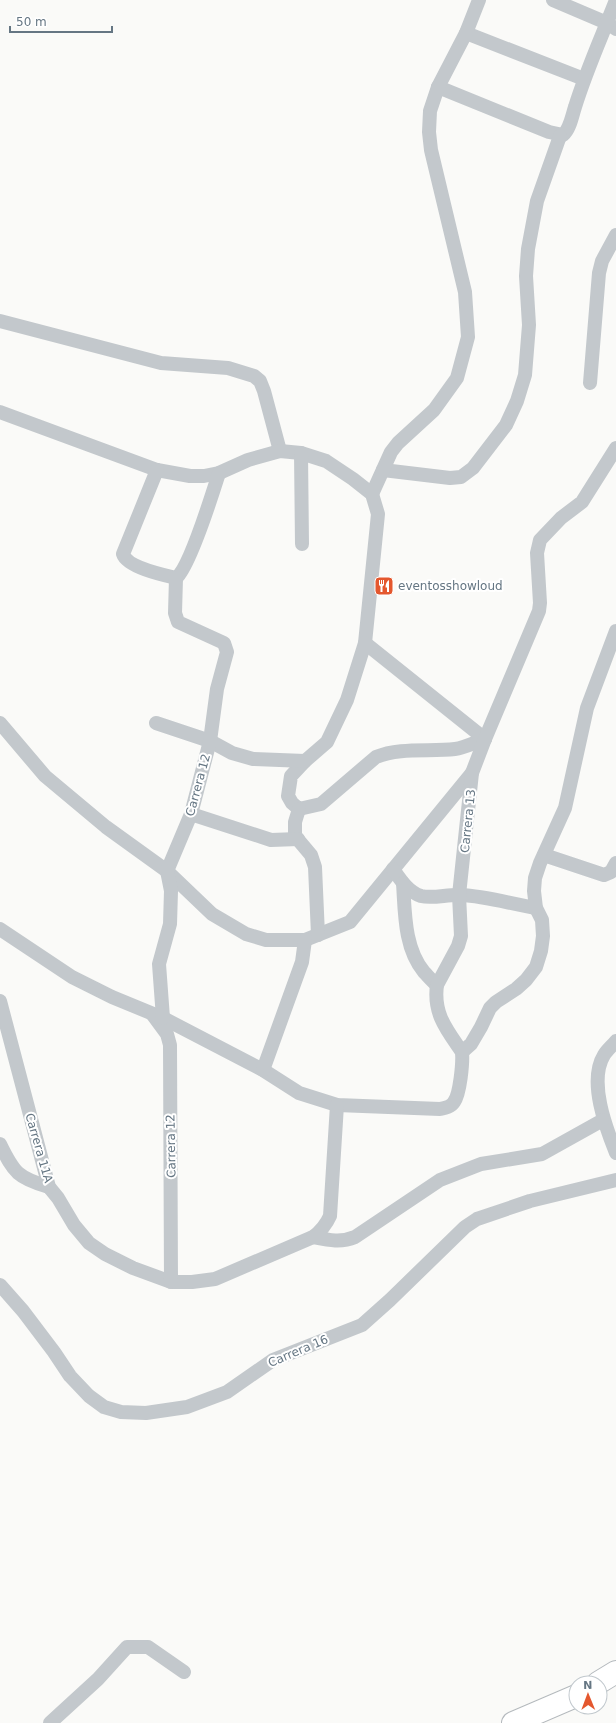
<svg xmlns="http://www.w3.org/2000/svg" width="616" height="1723" font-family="'DejaVu Sans',sans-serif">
  <rect width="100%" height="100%" fill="#fafaf8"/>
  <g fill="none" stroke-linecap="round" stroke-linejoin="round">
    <defs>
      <g id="trunk">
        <polyline points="598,1683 616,1672"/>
        <polyline points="513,1723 576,1696"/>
      </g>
    </defs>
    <!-- trunk casing -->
    <use href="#trunk" stroke="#b4b9bd" stroke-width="24"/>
    <!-- minor -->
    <g stroke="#c3c8cc" stroke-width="14">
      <polyline points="553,0 607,23 616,29"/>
      <polyline points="466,33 584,79"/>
      <path d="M 438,87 L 549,132 L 563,135 C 570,129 572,116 575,107 C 586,71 602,36 616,0"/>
      <polyline points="0,321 161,363 228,368 254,376 260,381 264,391 280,451"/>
      <polyline points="590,383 599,273 602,261 616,235"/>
      <path d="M 0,412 L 157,470 L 190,476 L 204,476 L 219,473 L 248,460 L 280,451 L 301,453 L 326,461 L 353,479 L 372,494 L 378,514 L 365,643 L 347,700 L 327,742 L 305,761 L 291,776 L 288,796 L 292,803 L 299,809 L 321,804 L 376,757 C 400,747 430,752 455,749 C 464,748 476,742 485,739"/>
      <polyline points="301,453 302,544"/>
      <path d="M 157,470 L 123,554 C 127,567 163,575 176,578 C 189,569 213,492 219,473"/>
      <polyline points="383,470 450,478 461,477 473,468 506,425 517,401 525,375 529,325 526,276 528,249 537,201 560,136"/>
      <polyline points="372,494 391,452 398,443 434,410 457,378 468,337 465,292 431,150 429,132 430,111 438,87 466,33 479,0"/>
      <polyline points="365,643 485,739"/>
      <polyline points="0,723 45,776 106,827 167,871 212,914 246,934 266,940 305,940 350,922 472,773"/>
      <polyline points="156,723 210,741 232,753 253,759 305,761"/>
      <polyline points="299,809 295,822 295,836 311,855 315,867 318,935"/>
      <polyline points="191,814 271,840 298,839"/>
      <polyline points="544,855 604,875 611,872 616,863"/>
      <path d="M 393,869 C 400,879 408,892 421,896 C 433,899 448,894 461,895 C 486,896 511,904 536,908"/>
      <path d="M 403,883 C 405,912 404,948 424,972 C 428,976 432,981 437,985"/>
      <path d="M 0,929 L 72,977 L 112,997 L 163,1018 L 263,1070 L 299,1093 L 337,1105 L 440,1109 C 445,1108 451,1107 454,1102 C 460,1094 463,1063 462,1052 C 447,1030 433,1014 437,985 L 458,946 L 461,936 L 459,895 L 472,773 L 485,739 L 539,611 L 540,603 L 537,553 L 540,540 L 561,518 L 582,502 L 616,448"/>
      <path d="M 0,1001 L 49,1187 L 58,1198 L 74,1225 L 89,1243 L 105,1254 L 133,1268 L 171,1282 L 192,1282 L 215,1279 L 313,1237 C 321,1231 326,1225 330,1216 L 337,1105"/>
      <polyline points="153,1015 167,1034 170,1045 171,1282"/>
      <polyline points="163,1018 159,964 170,924 171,891 167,871 191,814 210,741 217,689 227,652 224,643 178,622 175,613 176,578"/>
      <path d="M 616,1041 C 612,1046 607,1050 604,1055 C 588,1081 606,1128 616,1153"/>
      <polyline points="462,1052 471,1044 481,1027 490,1008 496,1002 516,989 526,980 536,967 541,951 543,936 542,920 536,908 534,891 535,878 540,863 565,808 587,708 616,631"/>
      <polyline points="263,1070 302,962 305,940"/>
      <path d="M 0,1144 C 14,1173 18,1178 49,1187"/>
      <path d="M 313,1237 C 328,1240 341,1243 355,1237 L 440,1180 L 481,1164 L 542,1154 L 603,1120"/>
      <polyline points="0,1285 23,1311 54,1352 70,1376 89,1396 104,1407 121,1412 146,1413 187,1407 227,1392 273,1360 362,1325 390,1300 465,1227 477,1219 530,1201 616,1180"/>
      <polyline points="50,1723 98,1679 127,1647 148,1647 184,1672"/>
    </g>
    <!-- trunk -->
    <use href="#trunk" stroke="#fff" stroke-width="22"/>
  </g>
  <!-- icons -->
  <defs>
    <symbol id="restaurant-square" viewBox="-11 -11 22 22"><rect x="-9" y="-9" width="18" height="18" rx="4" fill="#e4572e" stroke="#fff"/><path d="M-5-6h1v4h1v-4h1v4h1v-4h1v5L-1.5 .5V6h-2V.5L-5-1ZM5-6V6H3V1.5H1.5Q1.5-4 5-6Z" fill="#fff"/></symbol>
  </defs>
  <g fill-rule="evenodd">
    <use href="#restaurant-square" x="373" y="575" width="22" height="22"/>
  </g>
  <g text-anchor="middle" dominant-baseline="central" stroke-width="4" stroke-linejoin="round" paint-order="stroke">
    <!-- poi labels -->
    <g font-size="12" fill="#657683" stroke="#fff" text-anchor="start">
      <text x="398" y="586">eventosshowloud</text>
    </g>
    <!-- street labels -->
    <g font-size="12" fill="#657683" stroke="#fff">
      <text transform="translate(198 785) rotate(-75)">Carrera 12</text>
      <text transform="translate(468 821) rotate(-84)">Carrera 13</text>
      <text transform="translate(171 1146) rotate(-91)">Carrera 12</text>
      <text transform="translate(39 1148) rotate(74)">Carrera 11A</text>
      <text transform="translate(298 1351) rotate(-23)">Carrera 16</text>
    </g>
  </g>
  <!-- north arrow -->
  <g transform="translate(588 1695) rotate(359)"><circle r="19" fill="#ffffff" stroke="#c1c8cd"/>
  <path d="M0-3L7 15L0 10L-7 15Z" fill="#e4572e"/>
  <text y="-6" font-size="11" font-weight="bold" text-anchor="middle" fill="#657683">N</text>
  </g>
  <!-- scale -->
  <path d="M10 26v6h102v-6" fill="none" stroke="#657683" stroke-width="2"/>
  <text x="16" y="26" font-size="12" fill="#657683" stroke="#ffffff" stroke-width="3" paint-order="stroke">50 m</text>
</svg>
